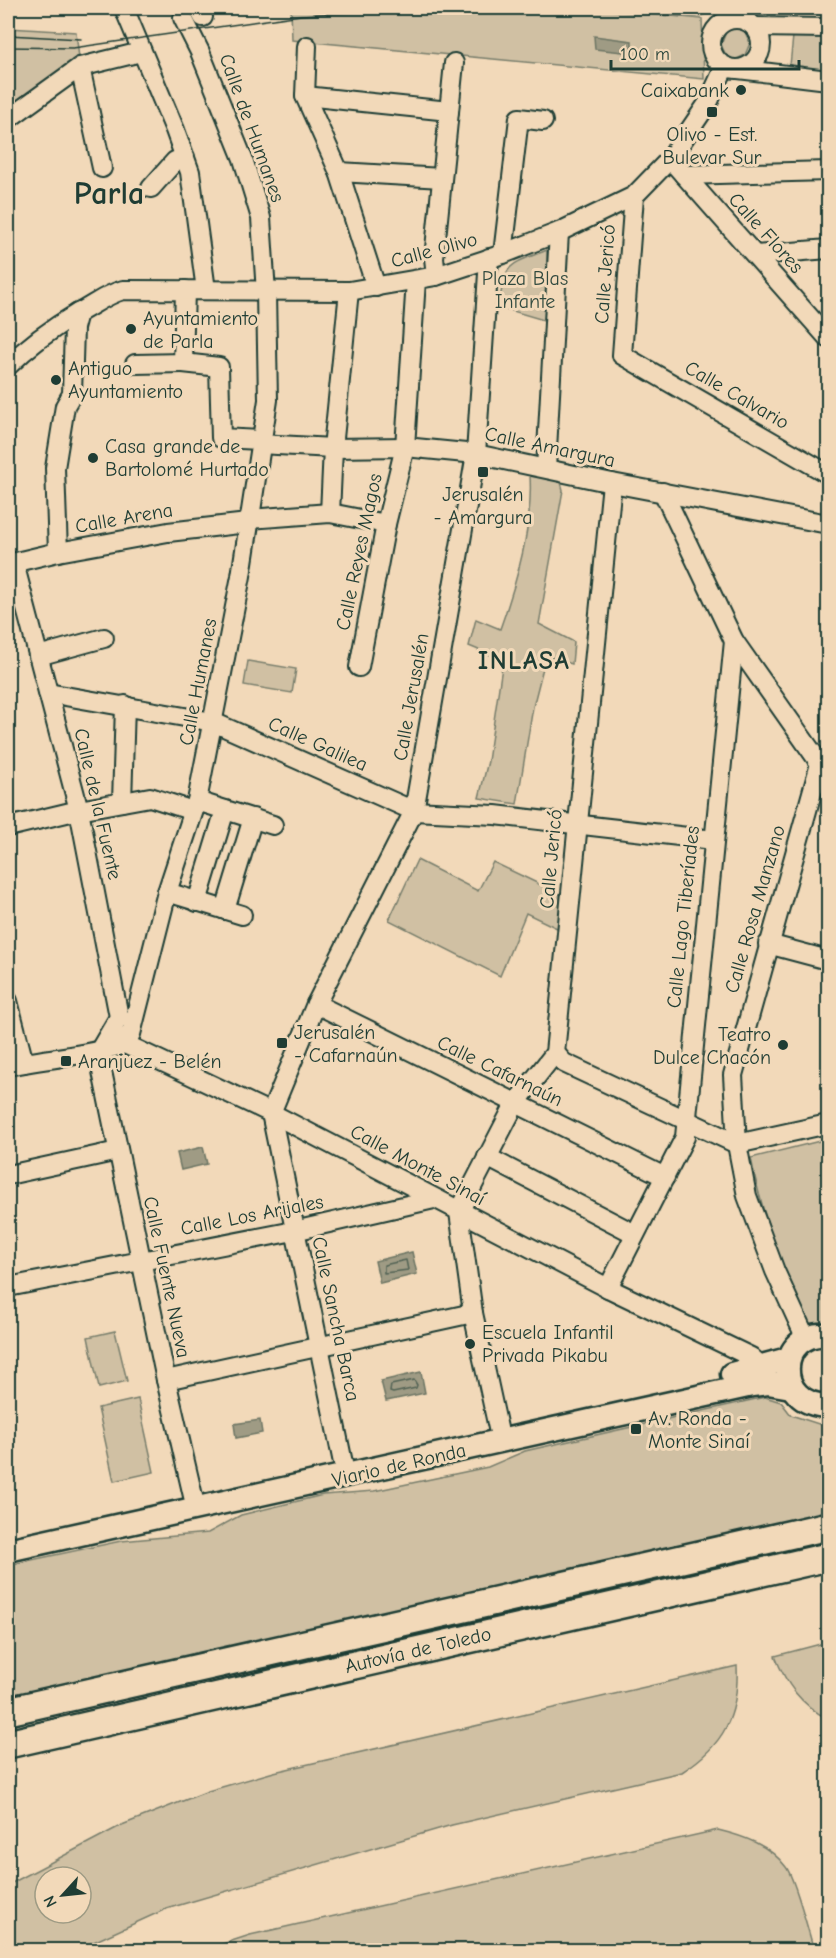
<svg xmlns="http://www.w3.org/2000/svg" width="836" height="1958" font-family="'Comic Neue',sans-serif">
  <rect width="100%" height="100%" fill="#f2d9b9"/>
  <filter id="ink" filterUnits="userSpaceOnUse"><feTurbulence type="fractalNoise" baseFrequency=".0167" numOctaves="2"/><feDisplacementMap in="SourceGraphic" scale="12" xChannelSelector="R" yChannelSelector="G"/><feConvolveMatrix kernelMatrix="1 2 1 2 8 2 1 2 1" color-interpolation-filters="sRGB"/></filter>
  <g filter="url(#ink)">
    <!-- green -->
    <g fill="#d0c0a3" stroke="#787e6c" stroke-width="1.5" fill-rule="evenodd">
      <polygon points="291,8 589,8 702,19 704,79 292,40"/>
      <polygon points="734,27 744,30 750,43 745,55 735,60 727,57 721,45 726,32"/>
      <polygon points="794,27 828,31 828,79 789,75"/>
      <polygon points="8,28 76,32 80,67 8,112"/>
      <path d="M 547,250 L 547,321 L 499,307 C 505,262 507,266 547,250 Z"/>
      <path d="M 536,474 L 561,482 L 563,490 L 539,624 L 574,642 L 572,664 L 546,656 L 533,707 L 517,804 L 479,798 L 488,761 L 503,660 L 469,646 L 476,619 L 500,629 C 517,581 533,526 530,476 Z"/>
      <polygon points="248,661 296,669 292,693 244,685"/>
      <polygon points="417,860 478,891 493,862 560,894 559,929 526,913 500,976 389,920"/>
      <path d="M 828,1139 L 828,1325 L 808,1325 C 784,1270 762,1218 751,1158 Z"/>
      <polygon points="115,1331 127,1381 99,1388 88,1337"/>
      <polygon points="765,1397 781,1402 791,1415 828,1427 828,1526 8,1698 8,1565 121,1541 208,1533 241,1515 323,1495 374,1491 488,1467 525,1451"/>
      <polygon points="138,1399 154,1472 114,1481 98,1408"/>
      <path d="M 828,1642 L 828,1719 C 801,1705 786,1684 775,1656 Z"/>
      <path d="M 737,1666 C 739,1715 724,1745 682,1772 L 452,1825 L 166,1909 L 76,1950 L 8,1950 L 8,1885 L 122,1825 L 208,1791 L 274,1772 ZM 45,1877 L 81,1877 L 81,1913 L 45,1913 Z"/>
      <path d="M 718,1830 C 743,1836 770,1845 786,1867 C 795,1878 809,1934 814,1950 L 204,1950 L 250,1935 Z"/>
    </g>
    <!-- water -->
    <g fill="#9f9b84" stroke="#6c7564" stroke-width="1.5">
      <polygon points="594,36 632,41 632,53 595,49"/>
      <polygon points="203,1147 207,1164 181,1170 177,1153"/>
      <polygon points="412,1252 417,1274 380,1283 375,1261"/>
      <polygon points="421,1372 425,1393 386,1401 381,1381"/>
      <polygon points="260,1420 262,1433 236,1438 234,1424"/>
    </g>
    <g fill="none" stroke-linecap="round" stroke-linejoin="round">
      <!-- shore -->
      <g stroke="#526354" stroke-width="1.5">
        <polygon points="406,1260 408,1270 384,1273 384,1265"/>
        <polygon points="414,1380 417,1385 416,1388 393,1393 390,1392 391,1385"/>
      </g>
      <defs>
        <g id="minor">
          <polyline points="124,8 175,130 190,172 206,290"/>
          <polyline points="199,8 203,17"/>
          <circle cx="736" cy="44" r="25"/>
          <polyline points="754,27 828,28"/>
          <polyline points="307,46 305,96 339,172 376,287"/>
          <polyline points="80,67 102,168"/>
          <polyline points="738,69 828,80"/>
          <polyline points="305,96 449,111"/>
          <polyline points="8,119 80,67 141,52"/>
          <polyline points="670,159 828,338"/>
          <polyline points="339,172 442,178"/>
          <polyline points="684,175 828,171"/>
          <polyline points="151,188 175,161 185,157"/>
          <polyline points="634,196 622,355 828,474"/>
          <polyline points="503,254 519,118 543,121"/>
          <polyline points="756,255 828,249"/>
          <polyline points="436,276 434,258 454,63"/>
          <polyline points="183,363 219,367 221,438 260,440"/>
          <polyline points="135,364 183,363 185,290"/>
          <path d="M 8,366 C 30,344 51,329 78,313 C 94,305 105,295 123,290 L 349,291 L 436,276 L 503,254 L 559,232 L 634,196 L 670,159 L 708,103 L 725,66"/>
          <polyline points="259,444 333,448 405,447 476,454 612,483 828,524"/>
          <polyline points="546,468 559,232"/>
          <polyline points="663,492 734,641 826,772"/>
          <polyline points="330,513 333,448 349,291"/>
          <polyline points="249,519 330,513 386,524"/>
          <polyline points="58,552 55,468 65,406 72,394 74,328 78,313"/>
          <polyline points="14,563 79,810 119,1017 99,1051"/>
          <polyline points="8,564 58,552 168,532 248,523"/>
          <polyline points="38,656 104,638"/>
          <polyline points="359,667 386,524 405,447 416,280"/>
          <polyline points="48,693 213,722 414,811 495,815 714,840"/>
          <polyline points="197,801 273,825"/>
          <polyline points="122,802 125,705"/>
          <polyline points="8,827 79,810 150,797 193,811"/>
          <polyline points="167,892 242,915"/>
          <polyline points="197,902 225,810"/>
          <polyline points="225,910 253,818"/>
          <polyline points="768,944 828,960"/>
          <polyline points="8,1001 24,1063"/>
          <polyline points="316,1004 665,1177"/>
          <polyline points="98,1052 131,1034 167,892 197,801 241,576 268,400 266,293 261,218 243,159 200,52 183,18"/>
          <polyline points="98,1052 166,1380 196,1509"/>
          <polyline points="555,1053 564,1063 737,1144 828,1124"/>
          <path d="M 8,1066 C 46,1058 87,1056 125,1044 L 271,1113 L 608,1288 L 751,1357 L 763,1368"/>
          <polyline points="271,1113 316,1004 414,811 476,454 489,258"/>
          <polyline points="271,1113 343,1463"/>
          <polyline points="487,1157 635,1234"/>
          <polyline points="8,1175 118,1151"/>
          <polyline points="8,1287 294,1231 434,1199"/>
          <polyline points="608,1288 685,1137 734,641"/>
          <polyline points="803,1341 802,1330 775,1271 747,1196 737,1144 733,1075 820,764"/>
          <polyline points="166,1380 473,1313"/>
          <polyline points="498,1428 473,1313 459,1212 515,1104 555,1053 612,483"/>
        </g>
        <g id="major">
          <path d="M 828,1335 C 777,1330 772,1405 828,1406"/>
          <polyline points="732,1374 788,1359"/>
          <polyline points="8,1550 752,1385 768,1383 791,1387"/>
        </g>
        <g id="highway">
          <polyline points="8,1711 828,1526"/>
          <polyline points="8,1744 828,1557"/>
        </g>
      </defs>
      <!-- minor casing -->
      <use href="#minor" stroke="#1f3d34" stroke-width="22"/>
      <!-- major casing -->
      <use href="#major" stroke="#1f3d34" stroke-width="27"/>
      <!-- highway casing -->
      <use href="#highway" stroke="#1f3d34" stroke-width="32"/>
      <!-- minor -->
      <use href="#minor" stroke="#f2d9b9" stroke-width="18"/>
      <!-- major -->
      <use href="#major" stroke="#f2d9b9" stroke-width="22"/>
      <!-- highway -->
      <use href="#highway" stroke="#f2d9b9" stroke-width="27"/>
      <!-- tram -->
      <g stroke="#1f3d34" stroke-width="1.5">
        <polyline points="597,8 697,16 732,8"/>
        <polyline points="8,35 81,39"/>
        <polyline points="8,47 73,48 301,15 425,8"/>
      </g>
    </g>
  </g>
  <!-- markers -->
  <g fill="#1f3d34" stroke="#f2d9b9" stroke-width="2">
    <circle cx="741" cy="90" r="6"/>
    <rect x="706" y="106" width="12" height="12" rx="3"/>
    <circle cx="131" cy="329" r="6"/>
    <circle cx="56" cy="380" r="6"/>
    <circle cx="93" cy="458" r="6"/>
    <rect x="477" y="466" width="12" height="12" rx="3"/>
    <rect x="276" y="1037" width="12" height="12" rx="3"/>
    <circle cx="783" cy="1045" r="6"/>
    <rect x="60" y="1055" width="12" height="12" rx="3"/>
    <circle cx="470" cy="1344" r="6"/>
    <rect x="630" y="1423" width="12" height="12" rx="3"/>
  </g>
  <g text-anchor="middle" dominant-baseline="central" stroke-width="6" stroke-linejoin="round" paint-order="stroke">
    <!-- poi labels -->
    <g font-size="20" fill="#1f3d34" stroke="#f2d9b9" text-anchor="start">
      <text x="729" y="90" text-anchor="end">Caixabank</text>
      <text x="712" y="134" text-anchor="middle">Olivo - Est.<tspan x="712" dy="23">Bulevar Sur</tspan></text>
      <text x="143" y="318">Ayuntamiento<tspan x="143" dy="23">de Parla</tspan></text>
      <text x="68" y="368">Antiguo<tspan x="68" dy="23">Ayuntamiento</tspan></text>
      <text x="105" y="446">Casa grande de<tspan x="105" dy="23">Bartolomé Hurtado</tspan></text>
      <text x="483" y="494" text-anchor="middle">Jerusalén<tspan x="483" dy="23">- Amargura</tspan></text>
      <text x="294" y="1032">Jerusalén<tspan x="294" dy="23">- Cafarnaún</tspan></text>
      <text x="771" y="1034" text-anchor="end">Teatro<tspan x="771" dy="23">Dulce Chacón</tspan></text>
      <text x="78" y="1061">Aranjuez - Belén</text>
      <text x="482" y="1332">Escuela Infantil<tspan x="482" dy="23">Privada Pikabu</tspan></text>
      <text x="648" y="1418">Av. Ronda -<tspan x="648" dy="23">Monte Sinaí</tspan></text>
    </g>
    <!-- street labels -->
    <g font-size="20" fill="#1f3d34" stroke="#f2d9b9">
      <text transform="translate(252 128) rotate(70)">Calle de Humanes</text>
      <text transform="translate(766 233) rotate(48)">Calle Flores</text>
      <text transform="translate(434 250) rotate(-15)">Calle Olivo</text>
      <text transform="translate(605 274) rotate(-86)">Calle Jericó</text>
      <text transform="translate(737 395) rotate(30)">Calle Calvario</text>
      <text transform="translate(550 447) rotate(12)">Calle Amargura</text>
      <text transform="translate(124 518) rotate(-10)">Calle Arena</text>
      <text transform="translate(359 552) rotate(-78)">Calle Reyes Magos</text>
      <text transform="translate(198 682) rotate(-79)">Calle Humanes</text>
      <text transform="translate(411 697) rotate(-80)">Calle Jerusalén</text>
      <text transform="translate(318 744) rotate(24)">Calle Galilea</text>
      <text transform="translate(98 804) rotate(77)">Calle de la Fuente</text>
      <text transform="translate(551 859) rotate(-85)">Calle Jericó</text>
      <text transform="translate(755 909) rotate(-74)">Calle Rosa Manzano</text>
      <text transform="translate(683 917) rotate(-84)">Calle Lago Tiberíades</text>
      <text transform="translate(500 1071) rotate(26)">Calle Cafarnaún</text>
      <text transform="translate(418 1165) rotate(28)">Calle Monte Sinaí</text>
      <text transform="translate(252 1215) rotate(-11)">Calle Los Arijales</text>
      <text transform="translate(167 1277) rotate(78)">Calle Fuente Nueva</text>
      <text transform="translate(336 1319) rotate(78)">Calle Sancha Barca</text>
      <text transform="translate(399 1465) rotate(-13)">Viario de Ronda</text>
      <text transform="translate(418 1650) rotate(-13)">Autovía de Toledo</text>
    </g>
    <!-- park labels -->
    <g font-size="20" fill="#314a3f" stroke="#f2d9b9">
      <text x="525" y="278">Plaza Blas<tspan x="525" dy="23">Infante</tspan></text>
    </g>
    <!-- district labels -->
    <g font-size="26" font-weight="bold" letter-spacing="1.5" fill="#1f3d34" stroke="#f2d9b9">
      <text x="524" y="661">INLASA</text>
    </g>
    <!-- town labels -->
    <g font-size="32" font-weight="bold" fill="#1f3d34" stroke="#f2d9b9">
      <text x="109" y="193">Parla</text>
    </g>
  </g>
  <!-- margin -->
  <rect width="836" height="1958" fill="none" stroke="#f2d9b9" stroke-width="30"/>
  <rect x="15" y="15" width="806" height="1928" fill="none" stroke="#1f3d34" stroke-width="2" filter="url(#ink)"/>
  <!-- north arrow -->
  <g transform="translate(63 1895) rotate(243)"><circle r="28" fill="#f2d9b9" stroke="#9e9b84" stroke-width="1.5"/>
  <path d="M0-4.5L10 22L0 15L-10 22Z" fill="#1f3d34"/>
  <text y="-9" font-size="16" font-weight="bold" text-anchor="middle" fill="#1f3d34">N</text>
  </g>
  <!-- scale -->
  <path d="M611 60v9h188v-9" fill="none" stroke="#1f3d34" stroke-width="3"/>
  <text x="620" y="60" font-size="18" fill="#1f3d34" stroke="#f2d9b9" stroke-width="4.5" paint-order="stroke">100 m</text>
</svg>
